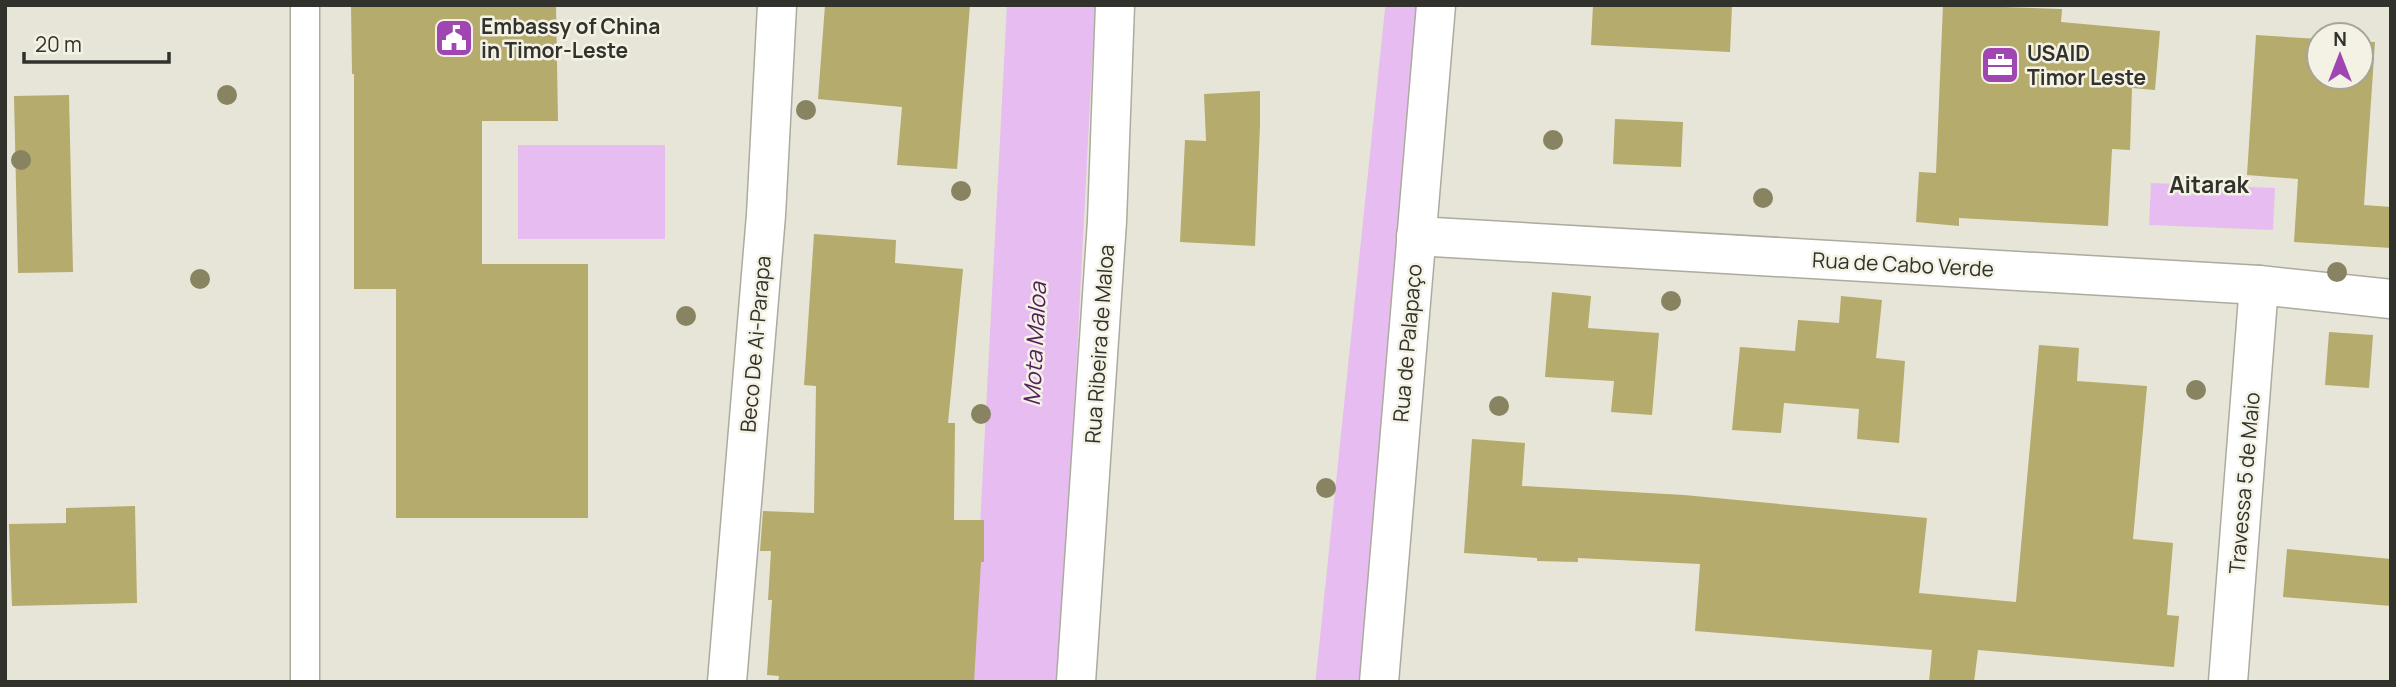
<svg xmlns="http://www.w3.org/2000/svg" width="2396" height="687" font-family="Manrope,sans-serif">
  <rect width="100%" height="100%" fill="#e7e5d7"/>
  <!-- water -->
  <g fill="#e7bcf0">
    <rect x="518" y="145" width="147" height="94"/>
    <polygon points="2151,183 2275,188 2273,230 2149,225"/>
  </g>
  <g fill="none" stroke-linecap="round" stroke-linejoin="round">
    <!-- stream -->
    <polyline stroke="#e7bcf0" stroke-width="14" points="1032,682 1072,5"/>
    <!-- canal -->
    <polyline stroke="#e7bcf0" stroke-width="51" points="1341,682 1411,5"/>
    <!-- river -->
    <polyline stroke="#e7bcf0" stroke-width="88" points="1016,682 1051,5"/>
  </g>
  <!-- building -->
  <g fill="#b5ab6c">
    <polygon points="351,5 556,5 558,121 482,121 482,264 588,264 588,518 396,518 396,289 354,289 354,74 352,74"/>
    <polygon points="825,5 970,5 957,169 897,165 902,107 818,99"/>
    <polygon points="1593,5 1732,5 1730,52 1591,45"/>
    <polygon points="1943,5 2062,9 2061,22 2160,31 2155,90 2132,88 2130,150 2112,149 2108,226 1959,218 1959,226 1916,222 1919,172 1936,173"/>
    <polygon points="2256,35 2319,39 2319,77 2361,77 2361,42 2375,42 2364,205 2391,207 2391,248 2294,242 2298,179 2247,175"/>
    <polygon points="1260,91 1260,125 1255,246 1180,242 1185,140 1206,141 1204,94"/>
    <polygon points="69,95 73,272 18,273 14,96"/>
    <polygon points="1615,119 1683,122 1681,167 1613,164"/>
    <polygon points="814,234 896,240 895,263 963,269 948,423 955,423 954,520 984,520 984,562 981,562 974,682 778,682 779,676 767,675 772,600 768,600 771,551 760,551 763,511 814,513 816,386 804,385"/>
    <polygon points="1552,292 1591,296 1588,328 1659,333 1652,415 1611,412 1614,381 1545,377"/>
    <polygon points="1841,296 1882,300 1876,358 1905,361 1899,443 1857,439 1859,409 1784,403 1781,433 1732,430 1740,347 1795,351 1798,320 1839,323"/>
    <polygon points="2329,332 2373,335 2369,388 2325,385"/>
    <polygon points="2039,345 2079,348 2077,381 2147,386 2133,539 2173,543 2167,615 2179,616 2174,667 1978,650 1974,682 1929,682 1932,650 1695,631 1700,564 1578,558 1578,562 1537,561 1537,558 1464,553 1472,439 1525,443 1522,486 1684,495 1927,518 1919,593 2016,602"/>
    <polygon points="135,506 137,603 12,606 9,524 66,523 66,508"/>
    <polygon points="2287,549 2391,559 2391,606 2283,597"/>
  </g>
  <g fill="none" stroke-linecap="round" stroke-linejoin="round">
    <defs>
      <polyline id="lane" points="305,5 305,682"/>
      <g id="street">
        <polyline points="1416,236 2259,285 2391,299"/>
        <polyline points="727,682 766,215 777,5"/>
        <polyline points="1076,682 1107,221 1115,5"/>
        <polyline points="2228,682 2259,285"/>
      </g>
      <polyline id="secondary" points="1379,682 1436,5"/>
    </defs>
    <!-- lane casing -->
    <use href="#lane" stroke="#adab9e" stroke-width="31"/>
    <!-- street casing -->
    <use href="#street" stroke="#adab9e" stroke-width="41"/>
    <!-- secondary casing -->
    <use href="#secondary" stroke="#adab9e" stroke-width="41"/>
    <!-- lane -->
    <use href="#lane" stroke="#fff" stroke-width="28"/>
    <!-- street -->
    <use href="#street" stroke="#fff" stroke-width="38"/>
    <!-- secondary -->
    <use href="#secondary" stroke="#fff" stroke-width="38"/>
  </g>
  <!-- trees -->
  <g fill="#888361">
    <circle cx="227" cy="95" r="10"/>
    <circle cx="806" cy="110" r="10"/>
    <circle cx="1553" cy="140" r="10"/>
    <circle cx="21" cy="160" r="10"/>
    <circle cx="961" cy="191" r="10"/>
    <circle cx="1763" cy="198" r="10"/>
    <circle cx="2337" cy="272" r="10"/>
    <circle cx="200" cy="279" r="10"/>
    <circle cx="1671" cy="301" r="10"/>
    <circle cx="686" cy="316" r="10"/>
    <circle cx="2196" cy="390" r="10"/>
    <circle cx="1499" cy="406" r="10"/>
    <circle cx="981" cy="414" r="10"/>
    <circle cx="1326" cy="488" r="10"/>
  </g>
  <!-- icons -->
  <defs>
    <symbol id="civic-square" viewBox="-11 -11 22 22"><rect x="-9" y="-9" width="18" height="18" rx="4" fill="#9f46b2" stroke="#f4f2e4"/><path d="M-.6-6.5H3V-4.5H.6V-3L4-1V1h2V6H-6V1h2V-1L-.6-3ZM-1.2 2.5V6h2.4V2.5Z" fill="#fff"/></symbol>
    <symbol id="office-square" viewBox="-11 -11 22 22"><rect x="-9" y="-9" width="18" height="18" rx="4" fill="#9f46b2" stroke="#f4f2e4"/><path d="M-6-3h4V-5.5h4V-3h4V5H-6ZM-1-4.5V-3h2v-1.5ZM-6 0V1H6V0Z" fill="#fff"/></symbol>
  </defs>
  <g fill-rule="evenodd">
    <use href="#civic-square" x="432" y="16" width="44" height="44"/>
    <use href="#office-square" x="1978" y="43" width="44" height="44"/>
  </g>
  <g text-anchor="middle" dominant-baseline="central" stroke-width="5" stroke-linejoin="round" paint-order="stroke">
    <!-- poi labels -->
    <g font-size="21" font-weight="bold" fill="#32322c" stroke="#f4f2e4" text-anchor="start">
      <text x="481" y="26">Embassy of China<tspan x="481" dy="24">in Timor-Leste</tspan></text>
      <text x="2027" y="53">USAID<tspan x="2027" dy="24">Timor Leste</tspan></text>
    </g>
    <!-- street labels -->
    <g font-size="21" fill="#32322c" stroke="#f4f2e4">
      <text transform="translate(1903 264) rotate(3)">Rua de Cabo Verde</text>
      <text transform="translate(1407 343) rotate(-85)">Rua de Palapaço</text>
      <text transform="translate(755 344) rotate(-85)">Beco De Ai-Parapa</text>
      <text transform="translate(1099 344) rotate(-86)">Rua Ribeira de Maloa</text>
      <text transform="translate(2244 483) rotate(-85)">Travessa 5 de Maio</text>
    </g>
    <!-- neighbourhood labels -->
    <g font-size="23" font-weight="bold" fill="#32322c" stroke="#f4f2e4">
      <text x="2209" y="184">Aitarak</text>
    </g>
    <!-- water labels -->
    <g font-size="23" font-style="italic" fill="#54215e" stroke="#f4f2e4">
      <text transform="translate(1034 344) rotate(-87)">Mota Maloa</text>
    </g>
  </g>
  <!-- border -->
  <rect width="2396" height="687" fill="none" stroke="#32322c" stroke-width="14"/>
  <!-- north arrow -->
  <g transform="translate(2340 56)"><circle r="33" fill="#f4f2e4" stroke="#a6a59a" stroke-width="2"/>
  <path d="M0-5L12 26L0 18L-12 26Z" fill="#9f46b2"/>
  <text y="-10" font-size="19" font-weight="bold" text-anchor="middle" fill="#32322c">N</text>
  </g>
  <!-- scale -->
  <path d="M24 52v10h145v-10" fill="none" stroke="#32322c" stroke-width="3.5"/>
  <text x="35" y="52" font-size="21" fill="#32322c" stroke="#f4f2e4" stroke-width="5" paint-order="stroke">20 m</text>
</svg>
